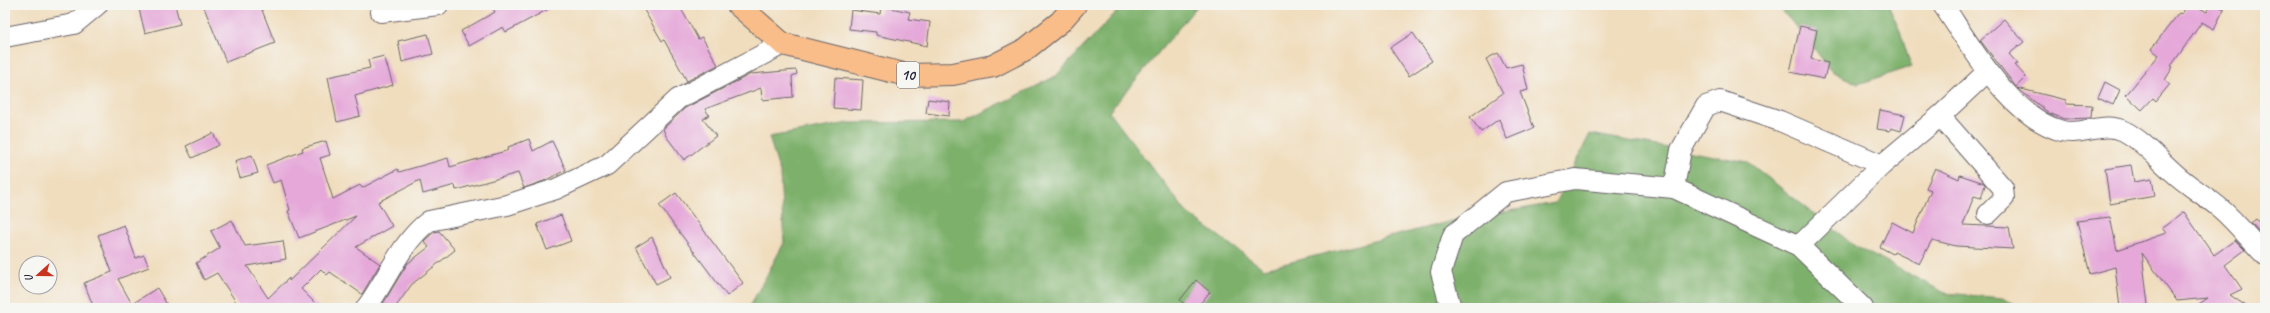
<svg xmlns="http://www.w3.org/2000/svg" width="2270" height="313" font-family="Caveat,sans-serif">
  <rect width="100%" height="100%" fill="#f6f6f2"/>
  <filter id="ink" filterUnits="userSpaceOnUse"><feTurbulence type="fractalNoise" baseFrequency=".025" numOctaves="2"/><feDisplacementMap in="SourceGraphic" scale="8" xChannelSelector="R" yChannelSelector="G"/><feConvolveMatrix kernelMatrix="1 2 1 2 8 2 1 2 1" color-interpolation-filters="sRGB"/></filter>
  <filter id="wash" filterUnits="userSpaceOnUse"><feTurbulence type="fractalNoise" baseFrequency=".012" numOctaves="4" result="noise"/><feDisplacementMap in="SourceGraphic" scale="16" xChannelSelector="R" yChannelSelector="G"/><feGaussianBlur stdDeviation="0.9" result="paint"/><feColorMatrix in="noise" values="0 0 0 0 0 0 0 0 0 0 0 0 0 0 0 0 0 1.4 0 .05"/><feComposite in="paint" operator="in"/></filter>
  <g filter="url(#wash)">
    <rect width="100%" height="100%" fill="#f0ddbd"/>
    <!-- forest -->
    <g fill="#7db06b" stroke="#506953">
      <polygon points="1123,5 1198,5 1109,112 1187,213 1264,269 1448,222 1555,203 1590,134 1748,162 1855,246 1945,293 2002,298 2024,308 749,308 784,243 780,173 769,137 849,123 963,122 1056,76"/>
      <polygon points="1777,5 1888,5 1900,31 1911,67 1858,84 1831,71 1810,43"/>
    </g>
    <g id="blocks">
      <!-- building -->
      <g fill="#e5a8d9">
        <polygon points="138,5 175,5 180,24 145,33"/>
        <polygon points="203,5 260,5 275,43 226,62"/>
        <polygon points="491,5 556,5 506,32 503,27 469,46 461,31 495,12"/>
        <polygon points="641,5 679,5 698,39 702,37 718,65 687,81 664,40 662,41"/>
        <polygon points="2187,5 2194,5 2207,12 2211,5 2217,5 2224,9 2214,29 2202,22 2171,66 2173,67 2165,80 2170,84 2156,101 2153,98 2142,110 2126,95 2159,55 2151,49 2179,13 2182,14"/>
        <polygon points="881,6 910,12 908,19 930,22 927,46 876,35 876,32 849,29 851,10 880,14"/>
        <polygon points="2004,19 2024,42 2009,54 2018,64 2015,65 2026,77 2016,87 1980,40"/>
        <polygon points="1800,26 1817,30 1811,59 1828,63 1824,79 1790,72"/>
        <polygon points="1413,33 1432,61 1409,76 1390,48"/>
        <polygon points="428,34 433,54 402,62 398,41"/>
        <polygon points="1498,53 1506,68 1522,64 1528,90 1520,92 1534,128 1507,139 1499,119 1481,132 1470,117 1503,93 1486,59"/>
        <polygon points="384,56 393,85 355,96 360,116 337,122 328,77 370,68 368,60"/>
        <polygon points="796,70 797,74 792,76 793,97 762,100 761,88 705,109 709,115 703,119 716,136 684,160 666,136 663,129 685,108 751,74"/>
        <polygon points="835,78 863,80 861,110 833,108"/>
        <polygon points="2105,82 2120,90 2113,105 2098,98"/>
        <polygon points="2017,88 2066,100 2066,104 2092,105 2091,118 2064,119 2049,113"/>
        <polygon points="928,99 950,102 949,116 926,113"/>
        <polygon points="1880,110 1905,115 1901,131 1891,128 1890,131 1877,129"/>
        <polygon points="213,133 219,145 192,158 186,146"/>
        <polygon points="529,139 533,151 552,141 566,170 544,181 524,188 518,173 456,190 455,185 423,194 420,180 378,202 392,226 356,247 380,264 362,294 330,272 327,275 321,269 301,289 320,308 240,308 217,273 204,280 196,263 220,248 211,231 232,220 245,246 283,241 286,259 247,266 268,298 289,278 289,281 356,216 299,238 288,211 290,210 281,180 273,183 266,165 303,151 302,148 326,141 330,155 320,158 333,199 360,185 362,188 398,169 399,172 448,158 450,167 509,150 508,147"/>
        <polygon points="252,155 258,173 240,178 235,161"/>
        <polygon points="2131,165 2134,182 2152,179 2155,196 2110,204 2105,169"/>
        <polygon points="1935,168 1959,179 1960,175 1984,183 1985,185 1981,198 1974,196 1963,225 2009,227 2013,249 1956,246 1932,240 1919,264 1894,252 1893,254 1880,247 1892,222 1913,233 1931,190 1926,188"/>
        <polygon points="676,193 743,283 727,296 659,205"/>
        <polygon points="2184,212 2214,255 2235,240 2245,250 2225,265 2242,289 2230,295 2249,308 2193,308 2208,298 2177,301 2142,253 2148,305 2120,308 2115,267 2090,274 2077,221 2110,217 2117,250 2166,233 2162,228"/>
        <polygon points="561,215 571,241 547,250 537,224"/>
        <polygon points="2256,219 2265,230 2264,237 2251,223"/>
        <polygon points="124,225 136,258 144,255 149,267 118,279 132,304 157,288 169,308 94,308 84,283 112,272 98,235"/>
        <polygon points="439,231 455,250 412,284 395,308 381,307 407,264 429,247 424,241 434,232"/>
        <polygon points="652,237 670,277 656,284 636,247"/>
        <polygon points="1196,280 1210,292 1196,308 1189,308 1180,300"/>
      </g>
    </g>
  </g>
  <g filter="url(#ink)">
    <use href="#blocks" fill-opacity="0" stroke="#6a6368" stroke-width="1"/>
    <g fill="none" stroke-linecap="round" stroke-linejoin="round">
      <defs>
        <g id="minor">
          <path d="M 1943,5 C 1971,46 2010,117 2062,131 C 2082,136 2104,121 2124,131 C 2142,140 2158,159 2173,172 C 2188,186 2206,196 2221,209 C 2237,223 2250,240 2265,255"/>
          <polyline points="381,12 438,5"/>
          <polyline points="5,37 74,24 97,5"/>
          <polyline points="1940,116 2003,188 2004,198 1988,214"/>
          <polyline points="1799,246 1882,165 1940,116 1988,71"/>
          <path d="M 366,308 C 387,280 400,243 429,221 L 507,205 L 556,189 L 607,165 L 678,99 L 783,44"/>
          <polyline points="1451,308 1441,272 1453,235 1506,192 1575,179 1674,188"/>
          <polyline points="1863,308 1799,246 1674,188 1681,150 1706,106 1720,101 1780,121 1882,165"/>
        </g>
        <polyline id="trunk" points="738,5 783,44 907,75 953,74 993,66 1026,49 1060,22 1075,5"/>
      </defs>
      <!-- minor casing -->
      <use href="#minor" stroke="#6a6368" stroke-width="22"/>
      <!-- trunk casing -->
      <use href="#trunk" stroke="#6a6368" stroke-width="24"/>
      <!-- minor -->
      <use href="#minor" stroke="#fff" stroke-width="20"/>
      <!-- trunk -->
      <use href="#trunk" stroke="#f8bd89" stroke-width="22"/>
    </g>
  </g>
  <g text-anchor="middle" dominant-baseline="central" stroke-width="3" stroke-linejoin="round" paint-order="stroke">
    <!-- shield labels -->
    <rect fill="#f6f6f2" stroke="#626272" stroke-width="1" x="897" y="62" width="22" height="26" rx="3"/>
    <g font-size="15" font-weight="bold" fill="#22223b">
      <text x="908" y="75">10</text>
    </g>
  </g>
  <!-- margin -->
  <rect width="2270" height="313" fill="none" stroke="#f6f6f2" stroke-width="20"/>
  <!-- north arrow -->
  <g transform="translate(38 275) rotate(249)"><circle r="19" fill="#f6f6f2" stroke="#a1a1a9"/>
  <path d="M0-3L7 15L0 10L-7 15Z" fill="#c8321e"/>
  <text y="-6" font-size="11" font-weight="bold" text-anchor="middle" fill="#22223b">U</text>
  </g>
</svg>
